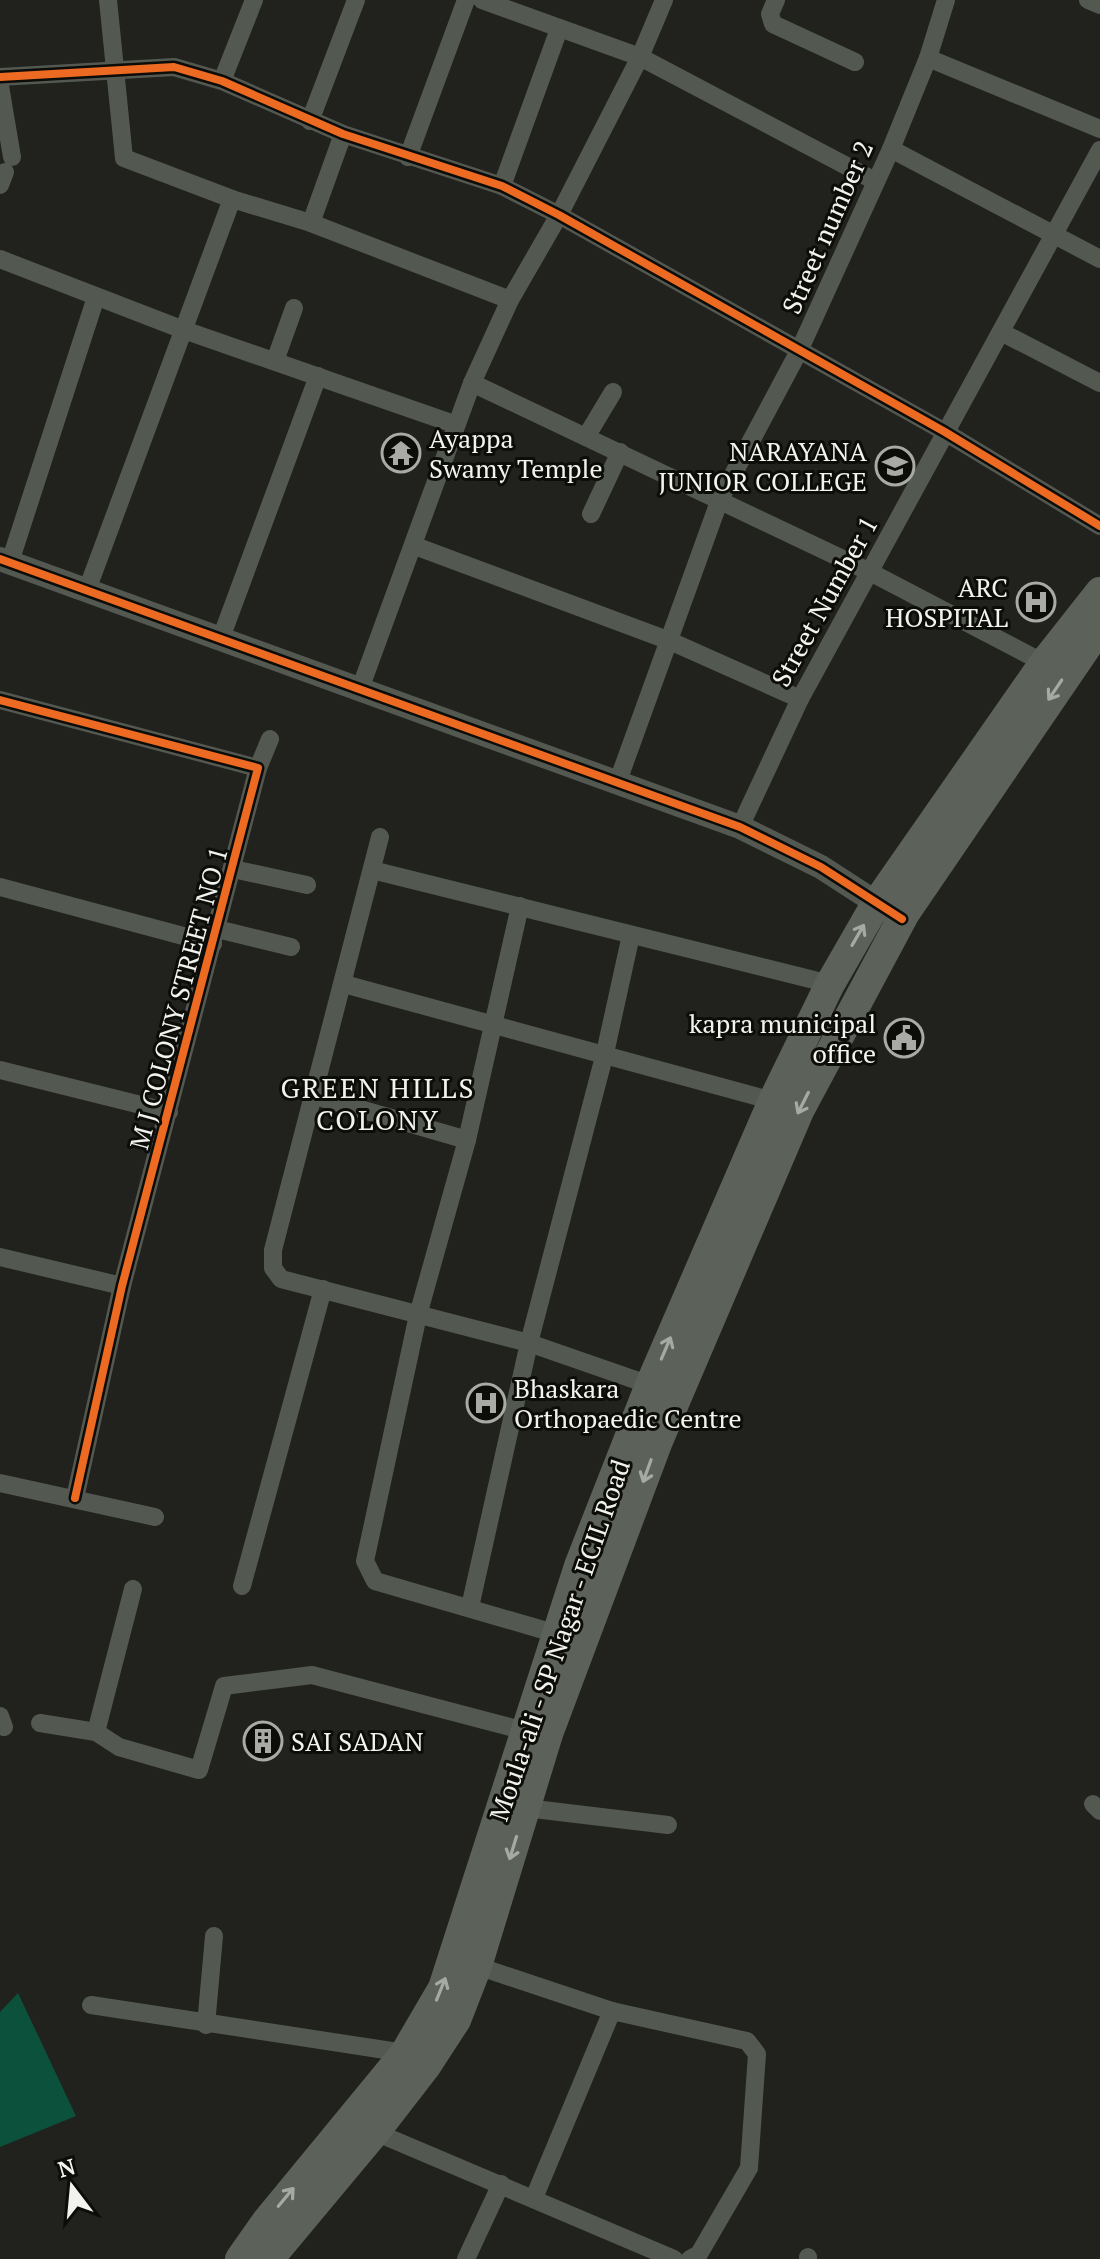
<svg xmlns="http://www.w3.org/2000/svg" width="1100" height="2259" font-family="'PT Serif',serif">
  <rect width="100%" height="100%" fill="#21211e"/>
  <!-- water -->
  <polygon fill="#0c513c" points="18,1993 76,2116 0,2147 0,2012"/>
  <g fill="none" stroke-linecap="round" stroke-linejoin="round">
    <!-- minor -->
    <g stroke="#535951" stroke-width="18">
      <polyline points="108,0 124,158 232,199 311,223 510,300"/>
      <polyline points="482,0 640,57 875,181"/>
      <polyline points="776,0 770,14 773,24 855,62"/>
      <polyline points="1088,0 1100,5"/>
      <polyline points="928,58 1100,129"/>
      <polyline points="0,77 174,67 222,81 343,134 502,186 559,215 945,432 1100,526"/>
      <polyline points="222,81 254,0"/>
      <polyline points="0,86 12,157"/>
      <polyline points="310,121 356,0"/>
      <polyline points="891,149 1100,259"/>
      <polyline points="408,157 466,0"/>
      <polyline points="0,185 5,172"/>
      <polyline points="502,186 559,29"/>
      <polyline points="311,223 343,134"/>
      <polyline points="0,259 181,329 454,424"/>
      <polyline points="1001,332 1100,383"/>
      <polyline points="275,361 294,308"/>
      <polyline points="472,383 870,572 1044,663"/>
      <polyline points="586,437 613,392"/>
      <polyline points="591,514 620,452"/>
      <polyline points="415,546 670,641 800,699"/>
      <polyline points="10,562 96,297"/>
      <polyline points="87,590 232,199"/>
      <polyline points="221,638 318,376"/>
      <polyline points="360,689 472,383 510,300 559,215 640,57 664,0"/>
      <polyline points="0,700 258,768 122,1286 75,1498"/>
      <polyline points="258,768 270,739"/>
      <polyline points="618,781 720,499 799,351 891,149 928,58 946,0"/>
      <polyline points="740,827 800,699 1100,150"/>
      <polyline points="380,837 273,1250 273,1268 281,1279 529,1343 650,1385"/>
      <polyline points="233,869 307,885"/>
      <polyline points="372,870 830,984"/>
      <polyline points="0,887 213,944"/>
      <polyline points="520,906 467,1140 418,1315 365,1561 375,1581 557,1634"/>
      <polyline points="217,929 291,947"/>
      <polyline points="344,984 773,1101"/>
      <polyline points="0,1070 169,1112"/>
      <polyline points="315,1096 467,1140"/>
      <polyline points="0,1257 122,1286"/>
      <polyline points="0,1483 155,1517"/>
      <polyline points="242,1586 323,1289"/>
      <polyline points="470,1607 529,1343 605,1053 631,935"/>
      <polyline points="0,1716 4,1727"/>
      <polyline points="40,1723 96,1732 119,1747 199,1770 224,1686 312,1675 525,1731"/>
      <polyline points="96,1732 133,1589"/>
      <polyline points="1093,1804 1100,1811"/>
      <polyline points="526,1808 668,1825"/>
      <polyline points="477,1966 612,2011 747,2041 757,2054 749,2168 699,2254 690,2259"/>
      <polyline points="91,2005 405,2053"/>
      <polyline points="206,2025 214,1936"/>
      <polyline points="375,2132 674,2259"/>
      <polyline points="534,2198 612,2011"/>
      <polyline points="808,2257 808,2259"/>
      <polyline points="466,2259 501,2184"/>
    </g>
    <!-- tertiary -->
    <polyline stroke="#535951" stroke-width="24" points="0,559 740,827 821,867 892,913"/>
    <!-- primary -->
    <g stroke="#5c625a" stroke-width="30">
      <polyline points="240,2259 266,2222 405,2053 443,1988 579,1566 650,1385 773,1101 830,984 876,904 1044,663 1100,592"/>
      <polyline points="269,2259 375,2132 426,2066 456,2020 477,1966 548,1734 658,1441 799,1111 905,913 1100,627"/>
    </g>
    <defs>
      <g id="cycleway">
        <polyline points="0,77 174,67 222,81 343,134 502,186 559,215 945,432 1100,526"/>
        <polyline points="0,559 740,827 821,867 902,919"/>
        <polyline points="0,700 258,768 122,1286 75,1498"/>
      </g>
    </defs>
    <!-- cycleway casing -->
    <use href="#cycleway" stroke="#0c0c09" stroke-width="13"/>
    <!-- cycleway -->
    <use href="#cycleway" stroke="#ed6a23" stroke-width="8"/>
  </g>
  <!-- one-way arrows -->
  <defs><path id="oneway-shaft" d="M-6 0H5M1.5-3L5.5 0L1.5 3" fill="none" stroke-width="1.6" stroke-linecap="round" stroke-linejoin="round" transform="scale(2)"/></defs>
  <g stroke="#a7aaa4">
    <use href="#oneway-shaft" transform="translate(1055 690) rotate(124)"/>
    <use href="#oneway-shaft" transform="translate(858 935) rotate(-60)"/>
    <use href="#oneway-shaft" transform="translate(803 1103) rotate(117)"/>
    <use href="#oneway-shaft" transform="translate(666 1348) rotate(-67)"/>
    <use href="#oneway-shaft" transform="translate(647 1471) rotate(110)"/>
    <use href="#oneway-shaft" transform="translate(513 1848) rotate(107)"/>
    <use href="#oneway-shaft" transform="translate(441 1989) rotate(-68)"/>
    <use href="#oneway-shaft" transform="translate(286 2197) rotate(-50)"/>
  </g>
  <!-- icons -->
  <defs>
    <symbol id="temple-ring" viewBox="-11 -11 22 22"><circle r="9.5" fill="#0c0c09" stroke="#a9aaa6" stroke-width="1.5"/><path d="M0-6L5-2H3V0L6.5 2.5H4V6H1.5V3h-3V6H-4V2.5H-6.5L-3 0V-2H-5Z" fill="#a9aaa6"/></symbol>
    <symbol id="university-ring" viewBox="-11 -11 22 22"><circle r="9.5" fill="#0c0c09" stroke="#a9aaa6" stroke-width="1.5"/><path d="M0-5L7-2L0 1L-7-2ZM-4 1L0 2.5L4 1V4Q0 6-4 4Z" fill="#a9aaa6"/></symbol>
    <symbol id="hospital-ring" viewBox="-11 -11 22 22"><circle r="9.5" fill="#0c0c09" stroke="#a9aaa6" stroke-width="1.5"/><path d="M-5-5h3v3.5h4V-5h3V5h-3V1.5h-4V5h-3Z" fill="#a9aaa6"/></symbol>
    <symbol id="civic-ring" viewBox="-11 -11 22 22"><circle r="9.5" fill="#0c0c09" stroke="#a9aaa6" stroke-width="1.5"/><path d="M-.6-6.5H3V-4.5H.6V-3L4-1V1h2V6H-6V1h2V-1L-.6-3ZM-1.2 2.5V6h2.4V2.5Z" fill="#a9aaa6"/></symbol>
    <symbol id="building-ring" viewBox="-11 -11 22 22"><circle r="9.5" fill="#0c0c09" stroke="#a9aaa6" stroke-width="1.5"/><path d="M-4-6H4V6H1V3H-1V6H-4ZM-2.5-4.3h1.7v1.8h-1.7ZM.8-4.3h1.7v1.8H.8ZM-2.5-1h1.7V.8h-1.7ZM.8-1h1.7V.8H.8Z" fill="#a9aaa6"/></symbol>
  </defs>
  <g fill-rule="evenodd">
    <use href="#temple-ring" x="379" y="431" width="44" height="44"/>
    <use href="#university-ring" x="873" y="444" width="44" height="44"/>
    <use href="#hospital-ring" x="1014" y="580" width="44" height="44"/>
    <use href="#civic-ring" x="882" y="1016" width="44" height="44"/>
    <use href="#hospital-ring" x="464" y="1381" width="44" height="44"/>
    <use href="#building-ring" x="241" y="1719" width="44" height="44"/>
  </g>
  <g text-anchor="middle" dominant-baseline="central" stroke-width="6" stroke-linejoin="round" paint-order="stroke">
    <!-- street labels -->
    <g font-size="26" fill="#f2f3ef" stroke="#0c0c09">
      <text transform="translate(827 227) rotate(-66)">Street number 2</text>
      <text transform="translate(824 601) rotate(-61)">Street Number 1</text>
      <text transform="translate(178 998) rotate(-75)">M J COLONY STREET NO 1</text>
      <text transform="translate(559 1640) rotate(-71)">Moula-ali - SP Nagar - ECIL Road</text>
    </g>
    <!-- poi labels -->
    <g font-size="26" fill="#f2f3ef" stroke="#0c0c09" text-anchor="start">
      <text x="429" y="438">Ayappa<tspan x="429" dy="30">Swamy Temple</tspan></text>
      <text x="867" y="451" text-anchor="end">NARAYANA<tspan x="867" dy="30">JUNIOR COLLEGE</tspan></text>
      <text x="1008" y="587" text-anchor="end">ARC<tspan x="1008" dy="30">HOSPITAL</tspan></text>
      <text x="876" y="1023" text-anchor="end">kapra municipal<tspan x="876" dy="30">office</tspan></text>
      <text x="514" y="1388">Bhaskara<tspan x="514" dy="30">Orthopaedic Centre</tspan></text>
      <text x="291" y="1741">SAI SADAN</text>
    </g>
    <!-- neighbourhood labels -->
    <g font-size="28" letter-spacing="2" fill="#f2f3ef" stroke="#0c0c09">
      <text x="378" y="1087">GREEN HILLS<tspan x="378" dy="32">COLONY</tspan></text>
    </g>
  </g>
  <!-- north arrow -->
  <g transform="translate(72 2187) rotate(344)" stroke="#0c0c09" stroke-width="6" paint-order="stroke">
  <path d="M0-6L14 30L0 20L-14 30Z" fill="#f2f3ef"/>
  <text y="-12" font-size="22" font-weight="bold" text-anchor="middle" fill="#f2f3ef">N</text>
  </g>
</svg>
